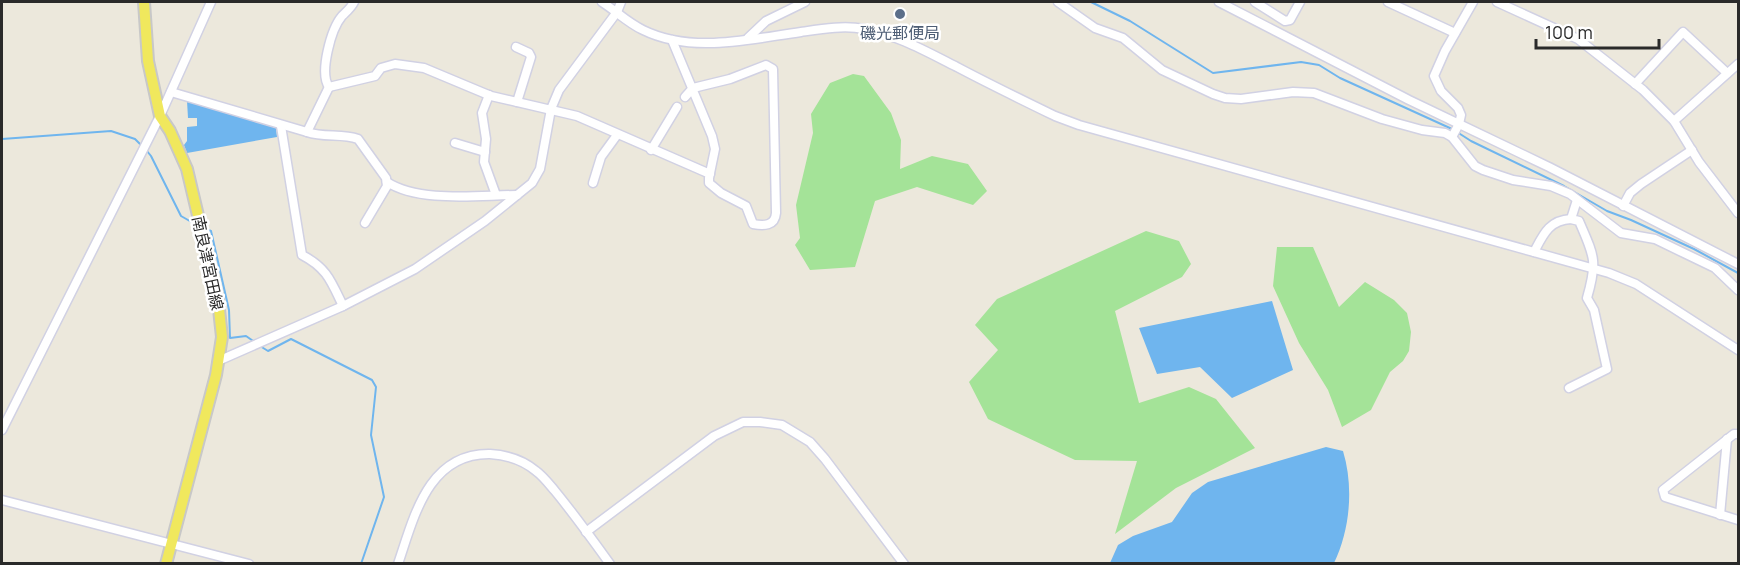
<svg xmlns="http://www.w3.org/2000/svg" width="1740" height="565" font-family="Manrope,'Noto Sans JP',sans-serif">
  <rect width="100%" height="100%" fill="#ece8dc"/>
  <!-- green -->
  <g fill="#a4e398">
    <polygon points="853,74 864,76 891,113 901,140 900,169 932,156 968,164 987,191 973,205 917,187 875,201 855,267 810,270 795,245 800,238 796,205 813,133 811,114 830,83"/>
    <polygon points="1146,231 1179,241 1191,264 1182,277 1115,311 1139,403 1189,387 1216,399 1255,448 1176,488 1115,534 1137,461 1075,460 988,419 969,382 998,350 975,325 997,299"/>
    <polygon points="1277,247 1313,247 1339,307 1365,282 1394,300 1407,313 1411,332 1409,351 1403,361 1390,372 1371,410 1342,427 1328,390 1299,343 1273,286"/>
  </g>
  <!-- water -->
  <g fill="#6fb5ee">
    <polygon points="187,101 276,128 277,137 187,153 184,145 187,141 187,127 197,126 197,118 188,118"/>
    <polygon points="1272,301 1293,370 1232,398 1200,367 1157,374 1139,328"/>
    <path d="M 1326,447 L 1343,451 C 1354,487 1350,530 1334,563 L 1110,563 L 1118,545 L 1133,536 L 1172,522 L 1192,493 L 1208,482 Z"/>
  </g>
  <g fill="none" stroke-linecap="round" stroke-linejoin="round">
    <!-- stream -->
    <g stroke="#6fb5ee" stroke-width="2">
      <polyline points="1091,2 1130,21 1213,73 1301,62 1319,65 1340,78 1452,129"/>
      <polyline points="1457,132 1471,141 1564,186 1607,211 1631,220 1694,249 1738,273"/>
      <polyline points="2,139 111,131 135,139 143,147"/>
      <polyline points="147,151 151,156 181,216 195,224"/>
      <polyline points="206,229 211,231 229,310 230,338 246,336 256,343"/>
      <polyline points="260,346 268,351 291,339 295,341 372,380 376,387 371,435 384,497 361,564"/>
    </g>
    <defs>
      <g id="minor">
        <path d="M 602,2 C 616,11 628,23 643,30 C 692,54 750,39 801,32 C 821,29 844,25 864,29 C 898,35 927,52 957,67 C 989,84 1022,100 1055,116 L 1079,125 L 1609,273 L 1636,284 L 1738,350"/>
        <polyline points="1058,2 1095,28 1123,38 1162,70 1213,94 1225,98 1241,99 1293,92 1314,93 1382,119 1422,130 1445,133 1452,137 1475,166 1483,170 1513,180 1551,186 1570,194 1621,233 1655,239 1686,254 1715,268 1738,290"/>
        <polyline points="1219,2 1409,100 1549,167 1738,264"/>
        <polyline points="1255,2 1285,21 1290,20 1300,2"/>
        <polyline points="1388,2 1455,33"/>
        <polyline points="1497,2 1578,39 1643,90 1674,121 1699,162 1738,213"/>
        <polyline points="748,38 766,21 805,2"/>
        <path d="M 672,40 L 712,136 L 715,149 L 709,178 L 709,183 L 721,193 L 746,206 L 753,224 C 764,226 775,226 776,213 L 773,69 L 766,65 L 730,79 L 693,88 L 685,97"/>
        <polyline points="516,47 529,53 531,57 517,102"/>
        <polyline points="1635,84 1683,32 1727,73"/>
        <polyline points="329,87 375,76 381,68 395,64 424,68 491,96 577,116 710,174"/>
        <path d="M 329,87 C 319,73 331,29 342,16 C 347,11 351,8 354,2"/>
        <polyline points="171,92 307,132 329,87"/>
        <polyline points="489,95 482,113 486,139 484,162 496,195"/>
        <polyline points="1674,121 1738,64"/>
        <path d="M 281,126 L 302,255 C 327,268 331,281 343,306"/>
        <path d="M 307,132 C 324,138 342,133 358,139 L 386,178 L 387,186 L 365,223"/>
        <polyline points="1452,137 1459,124 1461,115 1458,108 1441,91 1434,76 1445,51 1473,2"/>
        <polyline points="455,143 485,152"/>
        <polyline points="651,150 677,107"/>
        <path d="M 387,182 C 419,203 479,195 517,195"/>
        <polyline points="593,183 601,157 617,135"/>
        <polyline points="1623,206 1630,193 1641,184 1692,150"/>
        <path d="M 1534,252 C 1543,235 1549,220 1571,219"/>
        <polyline points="218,361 343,306 415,269 485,221 532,183 540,169 551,109 559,90 617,12 621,2"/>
        <path d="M 1569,388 L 1607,369 L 1594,310 L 1587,298 C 1598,260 1594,256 1579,221 L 1571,219 L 1577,200"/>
        <polyline points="2,430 160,116 211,2"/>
        <polyline points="1738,434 1734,434 1663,490 1665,497 1738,520"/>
        <polyline points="2,500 249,564"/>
        <polyline points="1720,515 1727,439"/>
        <polyline points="586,532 714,436 743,422 760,422 782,425 810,442 825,459 904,564"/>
        <path d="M 398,564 C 414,517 428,453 490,454 C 506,455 523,460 536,471 C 543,476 549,484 555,491 C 574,514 592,539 610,564"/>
      </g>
      <polyline id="major" points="144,2 148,61 160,116 170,131 187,169 218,300 222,337 216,375 166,564"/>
    </defs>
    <!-- minor casing -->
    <use href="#minor" stroke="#d1d1e3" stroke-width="11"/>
    <!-- major casing -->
    <use href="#major" stroke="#c8c8c8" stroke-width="14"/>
    <!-- minor -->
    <use href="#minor" stroke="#fff" stroke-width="8"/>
    <!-- major -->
    <use href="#major" stroke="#f0e85d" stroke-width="10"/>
  </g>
  <!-- markers -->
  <circle fill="#5c6f8a" stroke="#fff" stroke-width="2" cx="900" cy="14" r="6"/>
  <g text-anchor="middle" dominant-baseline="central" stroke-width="5" stroke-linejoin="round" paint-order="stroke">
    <!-- service labels -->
    <g font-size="16" fill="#4e5e75" stroke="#fff">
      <text x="900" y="33">磯光郵便局</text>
    </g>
    <!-- street labels -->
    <g font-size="16" fill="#2a2a2a" stroke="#fff">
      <text transform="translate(208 263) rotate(78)">南良津宮田線</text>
    </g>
  </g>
  <!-- border -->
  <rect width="1740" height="565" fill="none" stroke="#2a2a2a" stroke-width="6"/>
  <!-- scale -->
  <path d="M1536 39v9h123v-9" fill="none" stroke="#2a2a2a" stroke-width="3"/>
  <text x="1545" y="39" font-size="18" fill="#2a2a2a" stroke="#ffffff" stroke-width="4.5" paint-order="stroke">100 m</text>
</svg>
